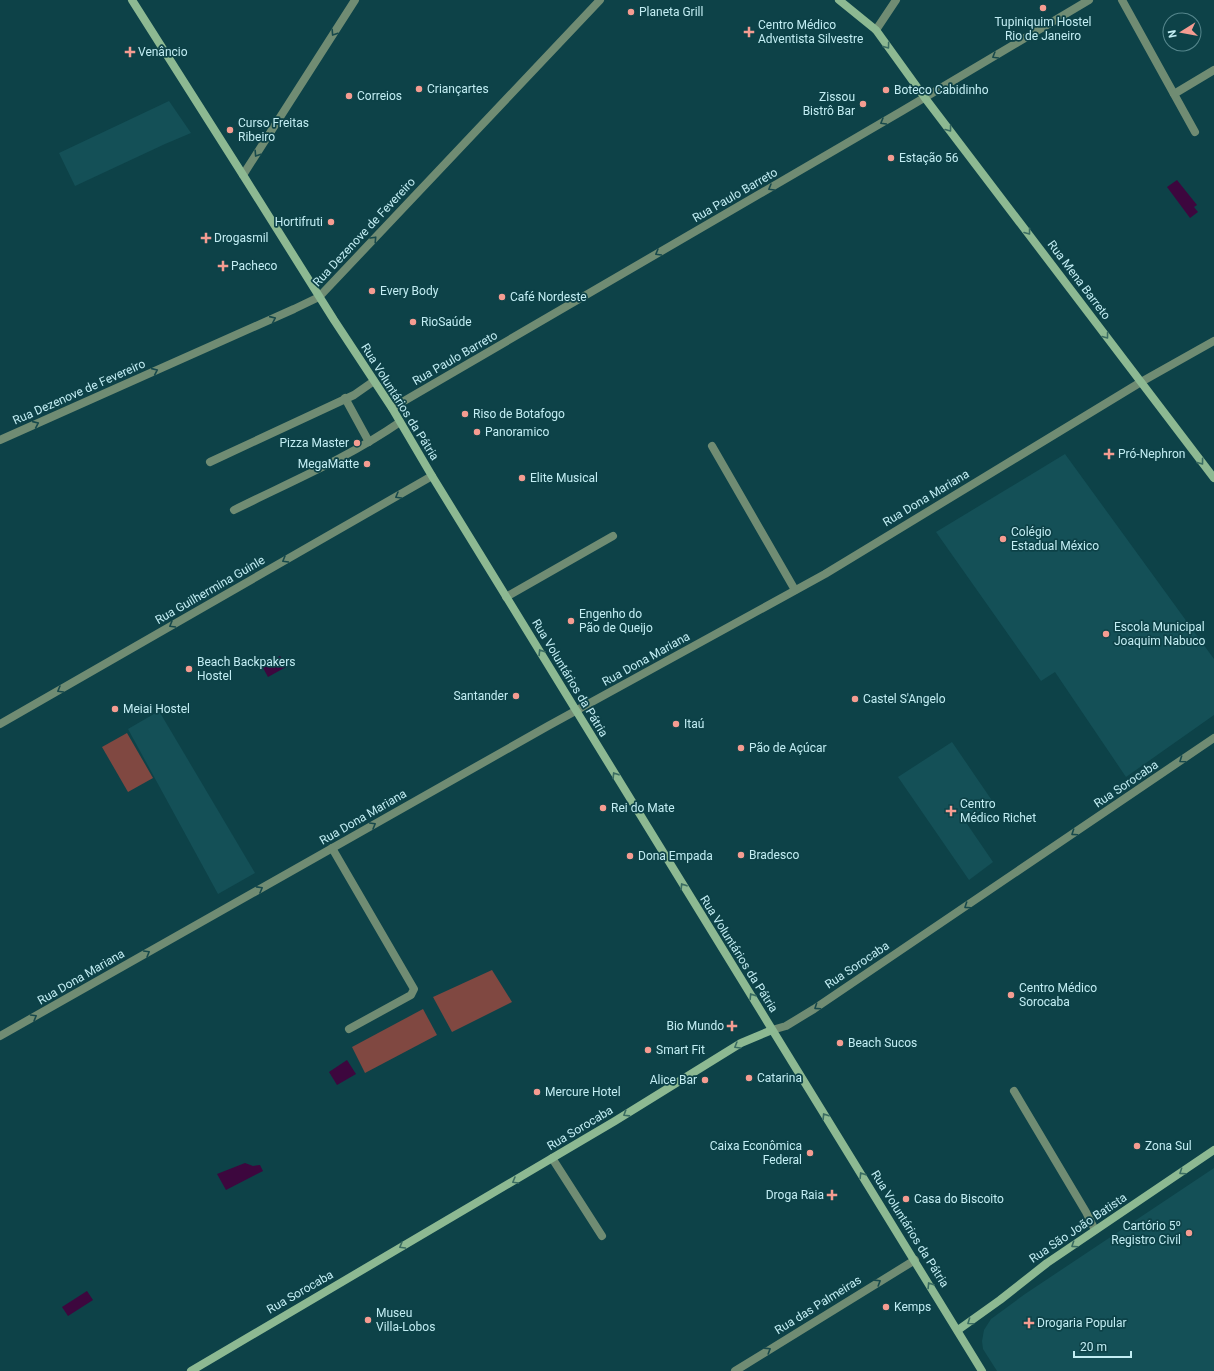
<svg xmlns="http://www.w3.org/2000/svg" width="1214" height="1371" font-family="Roboto,sans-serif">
  <rect width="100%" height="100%" fill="#0d4248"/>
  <!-- built -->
  <g fill="#145057">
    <polygon points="169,101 191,133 165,144 75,186 59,153"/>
    <polygon points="1065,454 1214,659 1214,715 1126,777 1055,672 1041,681 936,532"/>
    <polygon points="159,711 255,873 218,894 128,729"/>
    <polygon points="952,742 993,802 965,821 993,862 969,880 898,777"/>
    <polygon points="1214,1168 1214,1371 997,1371 983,1349 982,1341 984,1330 991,1319 1025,1294"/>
  </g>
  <!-- green -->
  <g fill="#804841">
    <polygon points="127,733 153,778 128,792 102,747"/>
    <polygon points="492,970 512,1002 452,1032 433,997"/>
    <polygon points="423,1009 437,1035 365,1073 352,1047"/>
  </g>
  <!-- water -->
  <g fill="#3d073e">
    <polygon points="1177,180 1197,205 1194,207 1198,212 1190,218 1167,187"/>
    <polygon points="280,656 286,667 268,677 262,666"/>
    <polygon points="347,1060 356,1074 337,1085 329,1072"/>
    <polygon points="245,1163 253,1166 260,1165 263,1171 226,1190 217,1174"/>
    <polygon points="87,1291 93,1300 68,1316 62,1307"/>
  </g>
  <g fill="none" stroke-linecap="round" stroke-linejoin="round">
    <!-- street -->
    <g stroke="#708c73" stroke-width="8">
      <polyline points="1122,0 1195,132"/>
      <polyline points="876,30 896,0"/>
      <polyline points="1174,94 1214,70"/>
      <polyline points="243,175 355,0"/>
      <polyline points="345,398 369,442"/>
      <polyline points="392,408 902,111 1089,0"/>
      <polyline points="0,440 294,309 319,297 600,0"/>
      <polyline points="712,446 795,590"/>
      <polyline points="210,462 354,395 374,381"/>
      <path d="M 234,510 C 290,482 348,458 400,422"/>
      <polyline points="506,597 613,536"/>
      <polyline points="0,724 432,476"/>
      <polyline points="332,848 414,989 411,995 349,1029"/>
      <polyline points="772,1030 786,1026 814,1009 1214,738"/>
      <polyline points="0,1036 548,726 825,574 1141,382 1214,341"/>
      <polyline points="1014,1091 1086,1212 1095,1230"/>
      <polyline points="552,1158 602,1236"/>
      <polyline points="735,1371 915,1260"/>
    </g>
    <!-- secondary -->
    <g stroke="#8db992" stroke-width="8">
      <polyline points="132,0 243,175 334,320 392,408 432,476 982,1371"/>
      <polyline points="839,0 876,30 925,98 1214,478"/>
      <polyline points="958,1330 1000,1300 1047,1263 1214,1150"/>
      <polyline points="191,1371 615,1121 741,1043 772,1030"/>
    </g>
  </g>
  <!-- one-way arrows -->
  <defs><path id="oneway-chevron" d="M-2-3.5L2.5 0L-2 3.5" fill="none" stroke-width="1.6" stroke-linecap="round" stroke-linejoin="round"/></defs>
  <g stroke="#17494c">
    <use href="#oneway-chevron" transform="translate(334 33) rotate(123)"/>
    <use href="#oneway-chevron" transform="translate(995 56) rotate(149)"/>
    <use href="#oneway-chevron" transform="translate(883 122) rotate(150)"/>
    <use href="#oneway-chevron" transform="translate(257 154) rotate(123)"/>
    <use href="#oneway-chevron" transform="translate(771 188) rotate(150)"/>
    <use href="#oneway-chevron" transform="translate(374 239) rotate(-47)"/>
    <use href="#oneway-chevron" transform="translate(658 253) rotate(150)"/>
    <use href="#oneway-chevron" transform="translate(273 319) rotate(-24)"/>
    <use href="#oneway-chevron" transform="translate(155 371) rotate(-24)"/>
    <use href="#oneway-chevron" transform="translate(36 424) rotate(-24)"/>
    <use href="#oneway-chevron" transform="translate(398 496) rotate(150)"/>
    <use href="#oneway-chevron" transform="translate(285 560) rotate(150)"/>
    <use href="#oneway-chevron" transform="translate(172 625) rotate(150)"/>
    <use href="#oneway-chevron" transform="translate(60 690) rotate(150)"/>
    <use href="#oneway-chevron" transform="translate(1182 760) rotate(145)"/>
    <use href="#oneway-chevron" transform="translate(373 825) rotate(-30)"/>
    <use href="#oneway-chevron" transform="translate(1074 833) rotate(146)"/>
    <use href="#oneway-chevron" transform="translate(260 889) rotate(-29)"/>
    <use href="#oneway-chevron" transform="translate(967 906) rotate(146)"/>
    <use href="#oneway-chevron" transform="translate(147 953) rotate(-30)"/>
    <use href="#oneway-chevron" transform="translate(817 1007) rotate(146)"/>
    <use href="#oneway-chevron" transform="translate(34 1017) rotate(-30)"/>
    <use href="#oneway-chevron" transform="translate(878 1282) rotate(-32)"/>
    <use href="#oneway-chevron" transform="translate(768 1350) rotate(-32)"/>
  </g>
  <g stroke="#3a6c62">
    <use href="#oneway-chevron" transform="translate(887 46) rotate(54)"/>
    <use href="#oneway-chevron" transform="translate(949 129) rotate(53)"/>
    <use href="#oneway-chevron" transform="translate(1028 232) rotate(53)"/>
    <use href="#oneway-chevron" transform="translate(1106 336) rotate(53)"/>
    <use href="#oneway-chevron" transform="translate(1201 462) rotate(53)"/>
    <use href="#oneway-chevron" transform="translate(541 652) rotate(-122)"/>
    <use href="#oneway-chevron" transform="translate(615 775) rotate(-122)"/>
    <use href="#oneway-chevron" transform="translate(683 886) rotate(-122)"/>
    <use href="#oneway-chevron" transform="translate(752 996) rotate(-122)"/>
    <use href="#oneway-chevron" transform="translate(737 1046) rotate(149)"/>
    <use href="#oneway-chevron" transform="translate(626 1114) rotate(148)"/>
    <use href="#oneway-chevron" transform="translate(825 1116) rotate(-122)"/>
    <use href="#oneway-chevron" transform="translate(1182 1172) rotate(146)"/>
    <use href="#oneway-chevron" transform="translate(862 1175) rotate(-122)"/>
    <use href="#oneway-chevron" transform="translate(515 1181) rotate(150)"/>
    <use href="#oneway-chevron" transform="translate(1074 1245) rotate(146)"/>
    <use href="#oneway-chevron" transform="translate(402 1246) rotate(150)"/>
    <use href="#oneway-chevron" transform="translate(930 1285) rotate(-122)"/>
    <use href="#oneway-chevron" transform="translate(970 1322) rotate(145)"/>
  </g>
  <!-- markers -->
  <g fill="#f59c91" stroke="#0d4248" stroke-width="1.5">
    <circle cx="1043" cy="8" r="4"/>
    <circle cx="631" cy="12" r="4"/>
    <path d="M747 26h4v4h4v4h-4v4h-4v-4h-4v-4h4z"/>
    <path d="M128 46h4v4h4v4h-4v4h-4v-4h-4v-4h4z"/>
    <circle cx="419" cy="89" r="4"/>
    <circle cx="886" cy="90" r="4"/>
    <circle cx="349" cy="96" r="4"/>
    <circle cx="863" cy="104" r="4"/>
    <circle cx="230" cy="130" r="4"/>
    <circle cx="891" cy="158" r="4"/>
    <circle cx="331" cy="222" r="4"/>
    <path d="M204 232h4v4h4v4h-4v4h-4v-4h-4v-4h4z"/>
    <path d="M221 260h4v4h4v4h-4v4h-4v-4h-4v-4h4z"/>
    <circle cx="372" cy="291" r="4"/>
    <circle cx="502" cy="297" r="4"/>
    <circle cx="413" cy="322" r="4"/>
    <circle cx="465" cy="414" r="4"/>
    <circle cx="477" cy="432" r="4"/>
    <circle cx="357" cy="443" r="4"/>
    <path d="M1107 448h4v4h4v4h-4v4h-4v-4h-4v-4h4z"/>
    <circle cx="367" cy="464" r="4"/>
    <circle cx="522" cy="478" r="4"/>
    <circle cx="1003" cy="539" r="4"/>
    <circle cx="571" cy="621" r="4"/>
    <circle cx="1106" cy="634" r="4"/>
    <circle cx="189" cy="669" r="4"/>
    <circle cx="516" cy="696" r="4"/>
    <circle cx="855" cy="699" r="4"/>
    <circle cx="115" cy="709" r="4"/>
    <circle cx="676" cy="724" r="4"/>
    <circle cx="741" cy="748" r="4"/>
    <circle cx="603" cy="808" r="4"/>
    <path d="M949 805h4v4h4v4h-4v4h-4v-4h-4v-4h4z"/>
    <circle cx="741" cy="855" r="4"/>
    <circle cx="630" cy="856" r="4"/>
    <circle cx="1011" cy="995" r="4"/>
    <path d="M730 1020h4v4h4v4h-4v4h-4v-4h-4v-4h4z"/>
    <circle cx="840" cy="1043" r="4"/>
    <circle cx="648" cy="1050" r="4"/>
    <circle cx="749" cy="1078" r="4"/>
    <circle cx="705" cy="1080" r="4"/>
    <circle cx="537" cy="1092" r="4"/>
    <circle cx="1137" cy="1146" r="4"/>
    <circle cx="810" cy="1153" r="4"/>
    <path d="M830 1189h4v4h4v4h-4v4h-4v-4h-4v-4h4z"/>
    <circle cx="906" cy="1199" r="4"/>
    <circle cx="1189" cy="1233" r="4"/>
    <circle cx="886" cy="1307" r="4"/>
    <circle cx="368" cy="1320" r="4"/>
    <path d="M1027 1317h4v4h4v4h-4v4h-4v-4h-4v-4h4z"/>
  </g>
  <g text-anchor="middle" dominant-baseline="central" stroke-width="3.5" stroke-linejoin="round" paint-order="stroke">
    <!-- poi labels -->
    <g font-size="12" fill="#c2edf3" stroke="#0d4248" text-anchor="start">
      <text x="639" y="12">Planeta Grill</text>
      <text x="1043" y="22" text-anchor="middle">Tupiniquim Hostel<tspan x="1043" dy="14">Rio de Janeiro</tspan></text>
      <text x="758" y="25">Centro Médico<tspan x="758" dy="14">Adventista Silvestre</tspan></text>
      <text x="138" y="52">Venâncio</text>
      <text x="427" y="89">Criançartes</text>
      <text x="894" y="90">Boteco Cabidinho</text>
      <text x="357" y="96">Correios</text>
      <text x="855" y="97" text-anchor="end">Zissou<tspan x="855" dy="14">Bistrô Bar</tspan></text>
      <text x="238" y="123">Curso Freitas<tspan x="238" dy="14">Ribeiro</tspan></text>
      <text x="899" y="158">Estação 56</text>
      <text x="323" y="222" text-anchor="end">Hortifruti</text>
      <text x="214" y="238">Drogasmil</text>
      <text x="231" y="266">Pacheco</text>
      <text x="380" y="291">Every Body</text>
      <text x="510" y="297">Café Nordeste</text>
      <text x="421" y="322">RioSaúde</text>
      <text x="473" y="414">Riso de Botafogo</text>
      <text x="485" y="432">Panoramico</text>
      <text x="349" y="443" text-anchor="end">Pizza Master</text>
      <text x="1118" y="454">Pró-Nephron</text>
      <text x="359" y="464" text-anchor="end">MegaMatte</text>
      <text x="530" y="478">Elite Musical</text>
      <text x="1011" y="532">Colégio<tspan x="1011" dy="14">Estadual México</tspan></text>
      <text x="579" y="614">Engenho do<tspan x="579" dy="14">Pão de Queijo</tspan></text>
      <text x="1114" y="627">Escola Municipal<tspan x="1114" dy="14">Joaquim Nabuco</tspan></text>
      <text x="197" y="662">Beach Backpakers<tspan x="197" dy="14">Hostel</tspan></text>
      <text x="508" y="696" text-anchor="end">Santander</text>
      <text x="863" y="699">Castel S'Angelo</text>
      <text x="123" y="709">Meiai Hostel</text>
      <text x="684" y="724">Itaú</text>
      <text x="749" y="748">Pão de Açúcar</text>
      <text x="960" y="804">Centro<tspan x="960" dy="14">Médico Richet</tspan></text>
      <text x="611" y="808">Rei do Mate</text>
      <text x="749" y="855">Bradesco</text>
      <text x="638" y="856">Dona Empada</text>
      <text x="1019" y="988">Centro Médico<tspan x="1019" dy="14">Sorocaba</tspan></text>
      <text x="724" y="1026" text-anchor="end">Bio Mundo</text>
      <text x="848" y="1043">Beach Sucos</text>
      <text x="656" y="1050">Smart Fit</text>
      <text x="757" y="1078">Catarina</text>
      <text x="697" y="1080" text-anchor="end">Alice Bar</text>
      <text x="545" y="1092">Mercure Hotel</text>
      <text x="802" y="1146" text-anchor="end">Caixa Econômica<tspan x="802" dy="14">Federal</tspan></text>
      <text x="1145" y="1146">Zona Sul</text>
      <text x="824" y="1195" text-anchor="end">Droga Raia</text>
      <text x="914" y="1199">Casa do Biscoito</text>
      <text x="1181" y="1226" text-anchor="end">Cartório 5º<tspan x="1181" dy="14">Registro Civil</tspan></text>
      <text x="894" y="1307">Kemps</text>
      <text x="376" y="1313">Museu<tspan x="376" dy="14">Villa-Lobos</tspan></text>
      <text x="1037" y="1323">Drogaria Popular</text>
    </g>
    <!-- street labels -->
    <g font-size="12" fill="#c2edf3" stroke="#0d4248">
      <text transform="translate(735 195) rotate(-30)">Rua Paulo Barreto</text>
      <text transform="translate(364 232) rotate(-47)">Rua Dezenove de Fevereiro</text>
      <text transform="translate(1079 280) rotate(53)">Rua Mena Barreto</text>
      <text transform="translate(455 358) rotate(-30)">Rua Paulo Barreto</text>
      <text transform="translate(79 392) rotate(-24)">Rua Dezenove de Fevereiro</text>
      <text transform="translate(400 402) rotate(58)">Rua Voluntários da Pátria</text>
      <text transform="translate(926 498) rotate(-31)">Rua Dona Mariana</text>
      <text transform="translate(210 590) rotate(-30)">Rua Guilhermina Guinle</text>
      <text transform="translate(646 659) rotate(-29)">Rua Dona Mariana</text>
      <text transform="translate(570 678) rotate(59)">Rua Voluntários da Pátria</text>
      <text transform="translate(1126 784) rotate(-34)">Rua Sorocaba</text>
      <text transform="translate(363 817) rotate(-30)">Rua Dona Mariana</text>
      <text transform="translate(739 954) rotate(58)">Rua Voluntários da Pátria</text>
      <text transform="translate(857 965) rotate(-34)">Rua Sorocaba</text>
      <text transform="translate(81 977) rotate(-30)">Rua Dona Mariana</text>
      <text transform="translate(580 1128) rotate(-31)">Rua Sorocaba</text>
      <text transform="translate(1078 1228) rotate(-34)">Rua São João Batista</text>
      <text transform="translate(910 1229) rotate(58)">Rua Voluntários da Pátria</text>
      <text transform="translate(300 1292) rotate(-30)">Rua Sorocaba</text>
      <text transform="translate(818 1305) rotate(-32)">Rua das Palmeiras</text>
    </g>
  </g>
  <!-- north arrow -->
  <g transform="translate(1182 32) rotate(259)"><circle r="19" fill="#0d4248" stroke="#55868c"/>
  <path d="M0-3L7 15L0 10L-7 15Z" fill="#f59c91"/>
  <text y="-6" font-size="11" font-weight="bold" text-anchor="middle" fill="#c2edf3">N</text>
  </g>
  <!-- scale -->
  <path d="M1074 1351v6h57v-6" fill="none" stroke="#c2edf3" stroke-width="2"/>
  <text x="1080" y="1351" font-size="12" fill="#c2edf3" stroke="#0d4248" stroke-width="3" paint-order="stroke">20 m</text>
</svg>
